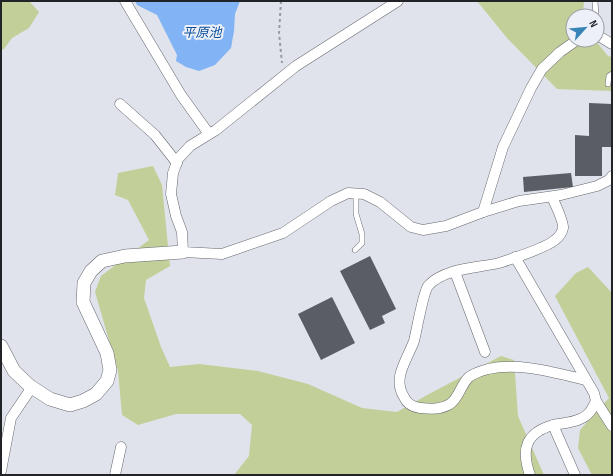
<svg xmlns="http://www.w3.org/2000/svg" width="613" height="476" font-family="'Sofia Sans Condensed','Noto Sans JP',sans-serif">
  <rect width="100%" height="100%" fill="#e0e3eb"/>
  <!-- green -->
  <g fill="#c2cf98">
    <polygon points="1,1 29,1 39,12 29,28 12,38 4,49 1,50"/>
    <polygon points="477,1 584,1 583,16 573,16 573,40 595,40 608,56 612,57 612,91 557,89 507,38"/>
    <polygon points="153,166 162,185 170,266 146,280 144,298 161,347 170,367 199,364 258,371 308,384 362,408 397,412 429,394 501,356 514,360 518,416 544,475 234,475 249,456 252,425 240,414 176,414 138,425 122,415 118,371 95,292 101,276 149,240 128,200 115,195 118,173"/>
    <polygon points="588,267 612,293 612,475 592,475 578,448 580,430 609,398 555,296 576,273"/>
  </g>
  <!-- water -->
  <polygon fill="#82b4f5" points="135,1 240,1 235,14 234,31 231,48 215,65 199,71 186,67 176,61 177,55 157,15 137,5"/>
  <!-- building -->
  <g fill="#5a5d64">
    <polygon points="589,103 612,104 612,147 602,147 602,176 575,176 575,135 589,136"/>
    <polygon points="571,173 573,187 524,192 523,177"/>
    <polygon points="370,256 396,309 382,316 385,323 370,330 340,271"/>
    <polygon points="332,297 355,343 321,360 298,314"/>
  </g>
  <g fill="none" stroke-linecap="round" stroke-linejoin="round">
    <defs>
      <g id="service">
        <polyline points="595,1 596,16"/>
        <polyline points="608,84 609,76 612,74"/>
        <polyline points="355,250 362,243 362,234 356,214 356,194"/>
      </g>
      <g id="minor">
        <polyline points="125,1 181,95 209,134"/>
        <polyline points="398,1 296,66 216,130 190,146 178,159 173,173 171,194 176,216 182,232 183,252 222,254 283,233 331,201 348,193 364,194 380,202 411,227 423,230 446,226 483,212 519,201 561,195 597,186 609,180 612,176"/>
        <polyline points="597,35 612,44"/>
        <polyline points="120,104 155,135 177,163"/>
        <path d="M 552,197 C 555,204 564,222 563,228 C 562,233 559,237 555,240 C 546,248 511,259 499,263 C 478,268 443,268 428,286 C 423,293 417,329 414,341 C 407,360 392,378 404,397 C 407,404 413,407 420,408 C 431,409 440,410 450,404 C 459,398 461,384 469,377 C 474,373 481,371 488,369 C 520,362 555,373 586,380"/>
        <polyline points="483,212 503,147 531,88 542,69 560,52 577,40"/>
        <polyline points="515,257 594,393 596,401 612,426"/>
        <polyline points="455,272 485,352"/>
        <polyline points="553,425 575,475"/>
        <polyline points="1,471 11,418 32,387"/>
        <polyline points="115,475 121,447"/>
        <path d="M 530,475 C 521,450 525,433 553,425 C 562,423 572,423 580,419 C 589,416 592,409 596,401"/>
      </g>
      <polyline id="tertiary" points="1,346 14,371 30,386 50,399 70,405 83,401 96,394 107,381 110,370 107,353 83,302 84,283 91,271 102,261 125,256 183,252"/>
    </defs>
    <!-- service casing -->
    <use href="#service" stroke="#64676e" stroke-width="6"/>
    <!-- minor casing -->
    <use href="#minor" stroke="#64676e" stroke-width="11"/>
    <!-- tertiary casing -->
    <use href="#tertiary" stroke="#64676e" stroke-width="14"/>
    <!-- path -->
    <polyline stroke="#979aa0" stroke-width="2" stroke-dasharray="3 3" stroke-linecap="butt" points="281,1 279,33 282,63"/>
    <!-- service -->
    <use href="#service" stroke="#fff" stroke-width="5"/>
    <!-- minor -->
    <use href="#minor" stroke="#fff" stroke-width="10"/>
    <!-- tertiary -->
    <use href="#tertiary" stroke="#fff" stroke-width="13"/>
  </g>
  <g text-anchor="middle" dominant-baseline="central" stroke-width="4" stroke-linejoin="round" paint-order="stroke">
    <!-- water labels -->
    <g font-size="13" font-style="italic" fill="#084e99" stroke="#edf0f9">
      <text x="202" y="33">平原池</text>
    </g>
  </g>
  <!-- border -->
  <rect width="613" height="476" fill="none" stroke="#222326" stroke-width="4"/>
  <!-- north arrow -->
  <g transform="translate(585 28) rotate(63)"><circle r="19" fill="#edf0f9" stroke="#9c9ea5"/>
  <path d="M0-3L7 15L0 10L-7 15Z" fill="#3884b7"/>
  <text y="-6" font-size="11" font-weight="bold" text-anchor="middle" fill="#222326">N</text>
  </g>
</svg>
